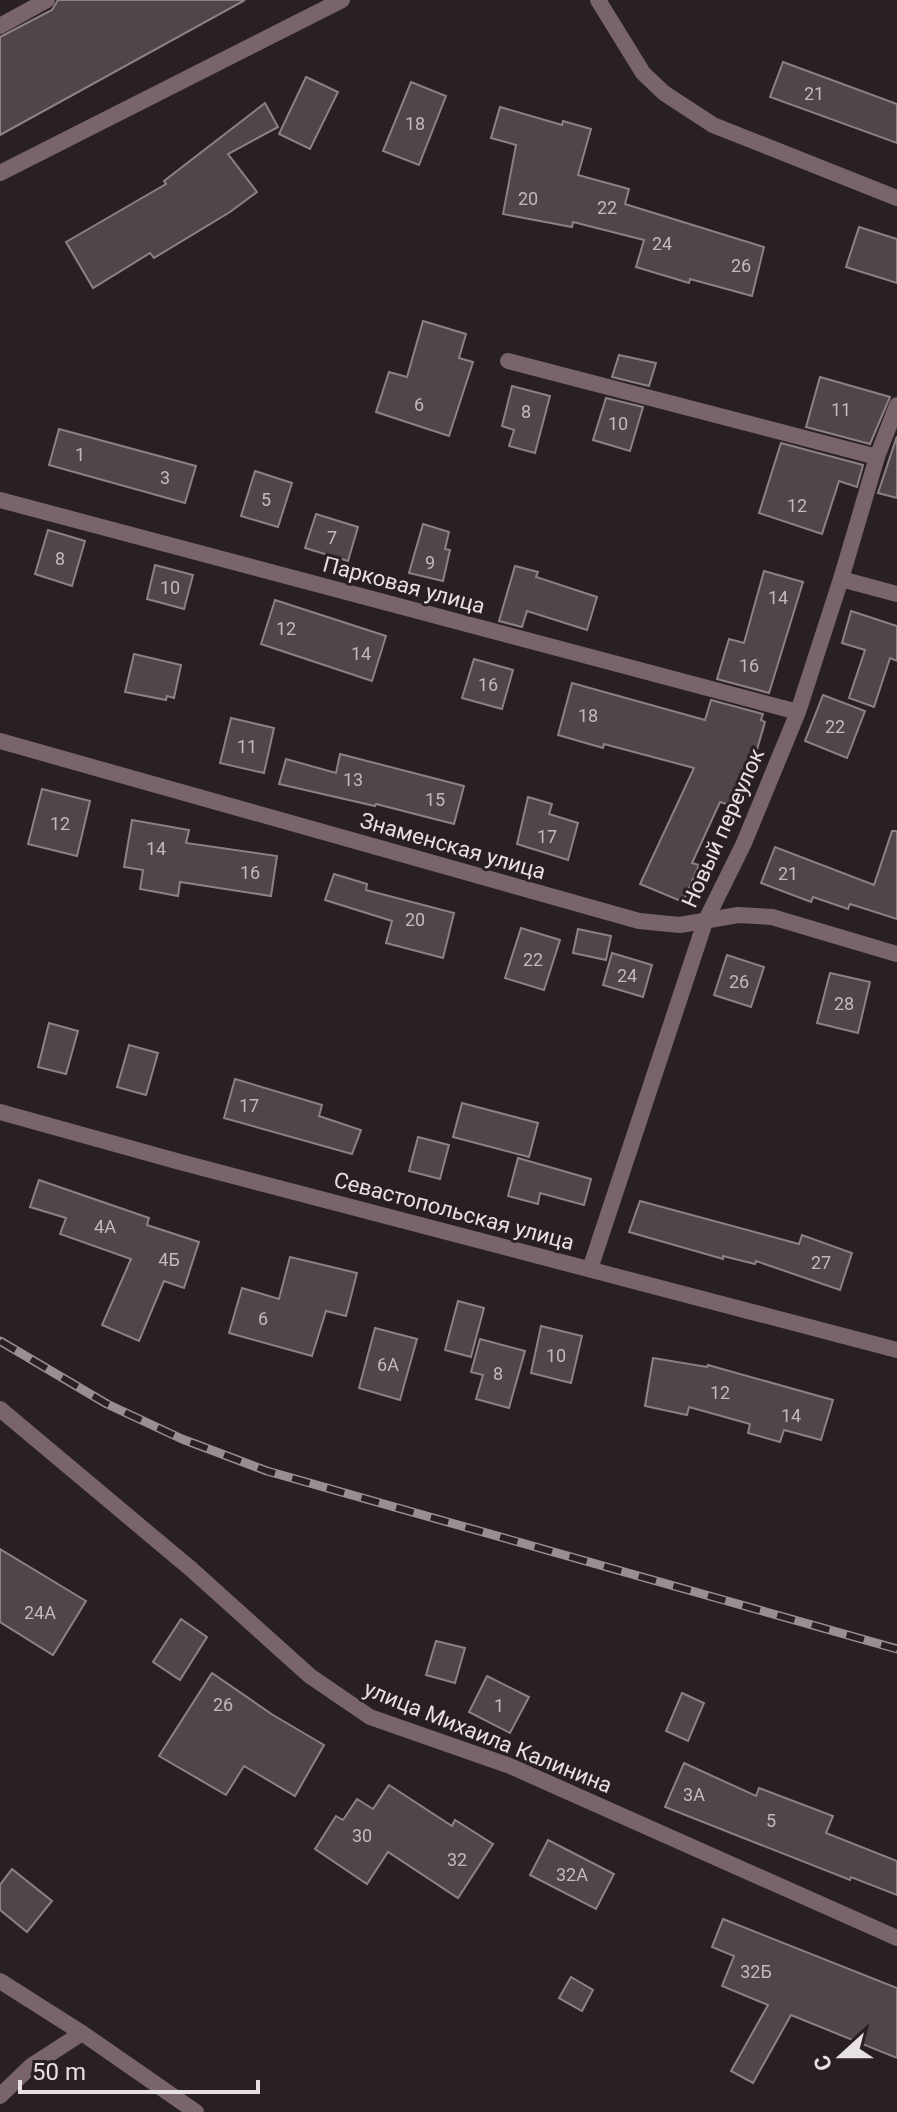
<svg xmlns="http://www.w3.org/2000/svg" width="897" height="2112" font-family="Roboto,sans-serif">
  <rect width="100%" height="100%" fill="#292021"/>
  <!-- building -->
  <g fill="#504547" stroke="#8d8183" stroke-width="2">
    <polygon points="58,0 245,0 0,135 0,37 52,10"/>
    <polygon points="783,62 897,104 897,143 770,97"/>
    <polygon points="306,77 338,92 310,149 279,134"/>
    <polygon points="411,82 446,96 419,165 383,151"/>
    <polygon points="265,103 278,127 228,154 257,192 230,212 154,258 150,253 93,288 66,242 166,184 164,181"/>
    <polygon points="500,107 562,125 563,121 591,129 578,175 629,189 625,204 764,247 752,296 690,279 689,283 636,267 644,240 573,222 572,227 503,214 516,145 491,138"/>
    <polygon points="859,227 897,239 897,283 846,267"/>
    <polygon points="423,321 466,334 459,358 473,362 449,436 376,412 389,372 407,377"/>
    <polygon points="619,355 656,363 649,386 612,377"/>
    <polygon points="820,377 890,397 870,444 806,427"/>
    <polygon points="512,386 550,396 535,453 509,446 514,430 502,426"/>
    <polygon points="606,398 643,407 630,451 593,440"/>
    <polygon points="59,429 196,466 185,503 49,465"/>
    <polygon points="897,436 897,498 878,493"/>
    <polygon points="781,443 863,465 857,487 839,481 822,534 759,513"/>
    <polygon points="255,471 292,483 278,527 241,516"/>
    <polygon points="316,514 358,527 348,561 305,548"/>
    <polygon points="423,524 449,532 445,549 450,550 443,581 409,573"/>
    <polygon points="48,530 85,541 72,586 35,574"/>
    <polygon points="155,565 193,575 184,609 147,599"/>
    <polygon points="515,566 538,572 536,577 597,597 587,630 527,611 522,627 499,621"/>
    <polygon points="764,571 803,582 769,693 717,679 729,639 744,643"/>
    <polygon points="275,600 386,636 372,681 261,644"/>
    <polygon points="851,611 897,626 897,661 890,658 874,707 849,698 865,650 842,643"/>
    <polygon points="134,654 181,665 174,698 167,696 166,700 125,692"/>
    <polygon points="474,659 513,670 502,709 462,698"/>
    <polygon points="572,683 705,720 711,700 763,714 761,720 765,722 740,808 720,802 692,863 699,865 683,902 640,884 694,768 604,744 603,748 558,735"/>
    <polygon points="823,695 865,711 847,758 805,741"/>
    <polygon points="231,718 274,728 264,773 220,763"/>
    <polygon points="340,754 464,786 454,824 376,804 375,806 279,784 286,759 336,773"/>
    <polygon points="42,789 90,801 77,856 28,844"/>
    <polygon points="528,797 552,804 549,814 578,823 568,860 517,844"/>
    <polygon points="132,820 189,830 186,843 277,856 271,896 180,882 178,896 140,889 143,870 124,867"/>
    <polygon points="892,831 897,831 897,919 850,904 848,909 813,897 811,902 761,883 775,847 874,885"/>
    <polygon points="334,874 367,884 366,890 454,913 443,958 386,943 392,921 325,900"/>
    <polygon points="521,928 560,940 544,990 505,978"/>
    <polygon points="578,929 611,936 606,960 573,953"/>
    <polygon points="612,953 652,965 643,997 603,985"/>
    <polygon points="727,955 764,967 751,1007 714,995"/>
    <polygon points="830,973 870,982 858,1033 817,1023"/>
    <polygon points="49,1023 78,1031 66,1074 38,1067"/>
    <polygon points="129,1045 158,1053 146,1095 117,1087"/>
    <polygon points="235,1079 322,1105 319,1116 361,1130 352,1154 224,1118"/>
    <polygon points="462,1103 538,1123 529,1157 453,1137"/>
    <polygon points="418,1137 449,1145 440,1179 409,1171"/>
    <polygon points="518,1158 591,1179 584,1205 540,1193 538,1204 508,1196"/>
    <polygon points="39,1180 149,1218 147,1225 199,1242 184,1288 164,1281 139,1341 102,1325 131,1259 60,1234 66,1218 30,1207"/>
    <polygon points="640,1201 799,1244 802,1235 852,1253 840,1290 756,1261 755,1264 723,1256 723,1259 629,1232"/>
    <polygon points="290,1257 357,1273 346,1316 326,1311 312,1356 229,1333 242,1288 279,1299"/>
    <polygon points="458,1301 484,1308 471,1357 445,1350"/>
    <polygon points="541,1326 582,1336 571,1383 531,1373"/>
    <polygon points="375,1328 417,1339 400,1400 359,1388"/>
    <polygon points="480,1339 525,1351 509,1408 476,1399 483,1375 471,1372"/>
    <polygon points="653,1358 707,1367 708,1365 833,1400 821,1440 784,1430 780,1442 748,1433 750,1424 689,1407 687,1415 645,1406"/>
    <polygon points="0,1549 86,1601 53,1655 0,1622"/>
    <polygon points="181,1619 207,1637 180,1680 153,1662"/>
    <polygon points="436,1641 465,1648 455,1683 426,1675"/>
    <polygon points="212,1673 273,1715 324,1745 295,1796 244,1766 226,1795 159,1756"/>
    <polygon points="487,1676 529,1697 510,1733 469,1712"/>
    <polygon points="682,1693 704,1703 688,1741 666,1731"/>
    <polygon points="684,1763 756,1796 759,1788 833,1816 826,1833 897,1861 897,1895 851,1877 850,1880 665,1807"/>
    <polygon points="389,1785 452,1826 455,1820 493,1844 458,1898 388,1852 367,1884 315,1849 336,1816 343,1820 357,1799 373,1809"/>
    <polygon points="548,1840 614,1874 596,1909 530,1875"/>
    <polygon points="12,1869 52,1901 27,1932 0,1910 0,1885"/>
    <polygon points="723,1919 897,1988 897,2058 791,2015 753,2083 731,2071 768,2005 722,1986 734,1956 712,1947"/>
    <polygon points="571,1977 593,1990 582,2011 559,1998"/>
  </g>
  <g fill="none" stroke-linecap="round" stroke-linejoin="round">
    <!-- service -->
    <g stroke="#796569" stroke-width="16">
      <polyline points="598,0 643,73 664,93 713,125 897,198"/>
      <polyline points="0,26 47,0"/>
      <polyline points="508,361 877,457"/>
      <polyline points="0,500 798,712"/>
      <polyline points="841,579 897,594"/>
      <polyline points="0,741 639,921 680,925 738,915 772,917 897,954"/>
      <polyline points="590,1269 705,922 744,843 798,712 841,579 877,457 897,405"/>
    </g>
    <!-- minor -->
    <g stroke="#796569" stroke-width="16">
      <polyline points="0,173 342,0"/>
      <polyline points="0,1409 191,1569 310,1676 370,1717 510,1766 897,1938"/>
      <polyline points="0,1981 82,2033 196,2112"/>
      <polyline points="0,2096 31,2066 82,2033"/>
    </g>
    <!-- tertiary -->
    <polyline stroke="#796569" stroke-width="16" points="0,1112 180,1162 897,1350"/>
    <defs>
      <polyline id="rail" points="0,1341 107,1404 182,1439 267,1471 897,1649"/>
    </defs>
    <!-- rail casing -->
    <use href="#rail" stroke="#978f91" stroke-width="9"/>
    <!-- rail -->
    <use href="#rail" stroke="#292021" stroke-width="6" stroke-dasharray="18" stroke-linecap="butt"/>
  </g>
  <g text-anchor="middle" dominant-baseline="central" stroke-width="6" stroke-linejoin="round" paint-order="stroke">
    <!-- number labels -->
    <g font-size="18" fill="#c2babc">
      <text x="814" y="93">21</text>
      <text x="415" y="123">18</text>
      <text x="528" y="198">20</text>
      <text x="607" y="207">22</text>
      <text x="662" y="243">24</text>
      <text x="741" y="265">26</text>
      <text x="419" y="404">6</text>
      <text x="841" y="409">11</text>
      <text x="526" y="411">8</text>
      <text x="618" y="423">10</text>
      <text x="80" y="454">1</text>
      <text x="165" y="477">3</text>
      <text x="266" y="499">5</text>
      <text x="797" y="505">12</text>
      <text x="332" y="537">7</text>
      <text x="60" y="558">8</text>
      <text x="430" y="562">9</text>
      <text x="170" y="587">10</text>
      <text x="778" y="597">14</text>
      <text x="286" y="628">12</text>
      <text x="361" y="653">14</text>
      <text x="749" y="665">16</text>
      <text x="488" y="684">16</text>
      <text x="588" y="715">18</text>
      <text x="835" y="726">22</text>
      <text x="247" y="746">11</text>
      <text x="353" y="779">13</text>
      <text x="435" y="799">15</text>
      <text x="60" y="823">12</text>
      <text x="547" y="836">17</text>
      <text x="156" y="848">14</text>
      <text x="250" y="872">16</text>
      <text x="788" y="873">21</text>
      <text x="415" y="919">20</text>
      <text x="533" y="959">22</text>
      <text x="627" y="975">24</text>
      <text x="739" y="981">26</text>
      <text x="844" y="1003">28</text>
      <text x="249" y="1105">17</text>
      <text x="105" y="1226">4А</text>
      <text x="169" y="1259">4Б</text>
      <text x="821" y="1262">27</text>
      <text x="263" y="1318">6</text>
      <text x="556" y="1355">10</text>
      <text x="388" y="1364">6А</text>
      <text x="498" y="1373">8</text>
      <text x="720" y="1392">12</text>
      <text x="791" y="1415">14</text>
      <text x="40" y="1612">24А</text>
      <text x="223" y="1704">26</text>
      <text x="499" y="1705">1</text>
      <text x="694" y="1794">3А</text>
      <text x="771" y="1820">5</text>
      <text x="362" y="1835">30</text>
      <text x="457" y="1859">32</text>
      <text x="572" y="1874">32А</text>
      <text x="756" y="1971">32Б</text>
    </g>
    <!-- street labels -->
    <g font-size="22" fill="#e8e1e3" stroke="#292021">
      <text transform="translate(404 585) rotate(15)">Парковая улица</text>
      <text transform="translate(723 828) rotate(-66)">Новый переулок</text>
      <text transform="translate(453 846) rotate(16)">Знаменская улица</text>
      <text transform="translate(454 1211) rotate(15)">Севастопольская улица</text>
      <text transform="translate(488 1737) rotate(22)">улица Михаила Калинина</text>
    </g>
  </g>
  <!-- north arrow -->
  <g transform="translate(841 2056) rotate(249)" stroke="#292021" stroke-width="6" paint-order="stroke">
  <path d="M0-6L14 30L0 20L-14 30Z" fill="#e8e1e3"/>
  <text y="-12" font-size="22" font-weight="bold" text-anchor="middle" fill="#e8e1e3">С</text>
  </g>
  <!-- scale -->
  <path d="M20 2080v12h238v-12" fill="none" stroke="#e8e1e3" stroke-width="4"/>
  <text x="32" y="2080" font-size="24" fill="#e8e1e3" stroke="#292021" stroke-width="6" paint-order="stroke">50 m</text>
</svg>
